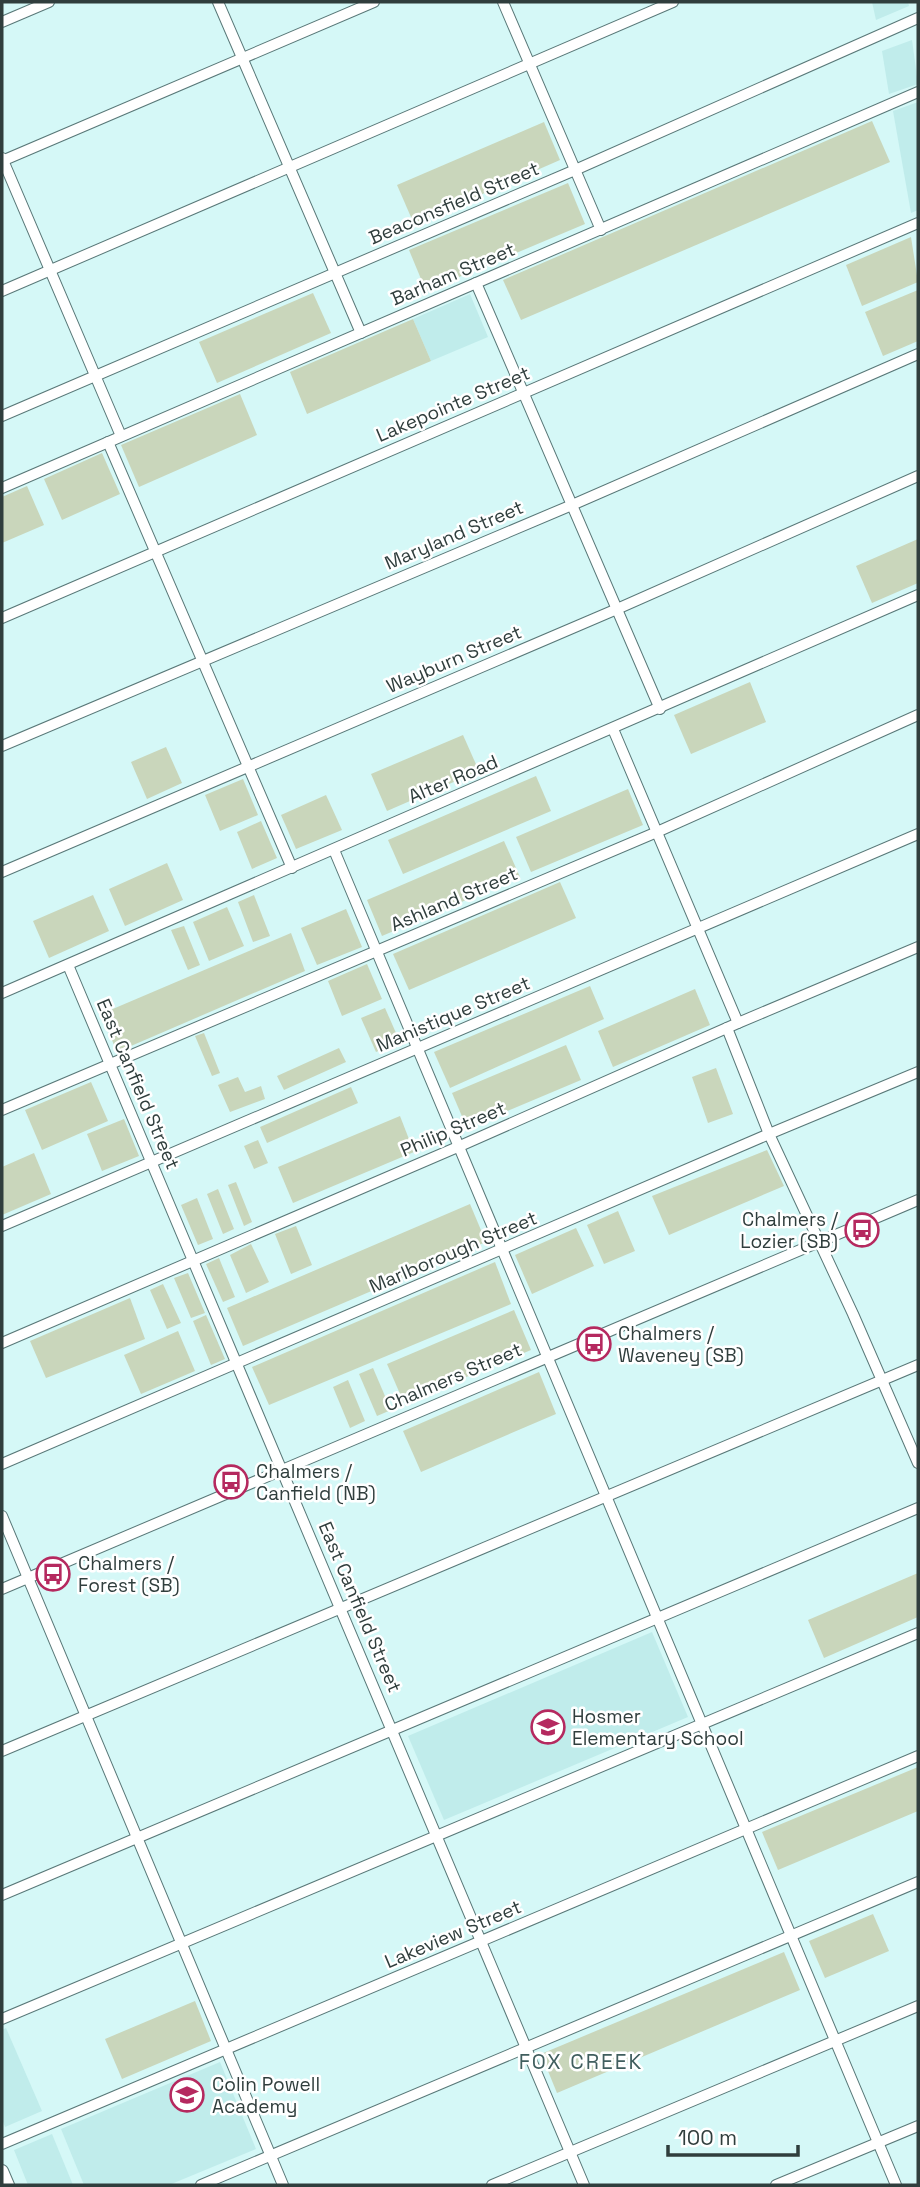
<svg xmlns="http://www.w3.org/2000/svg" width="920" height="2187" font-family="'Space Grotesk',sans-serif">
  <rect width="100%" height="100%" fill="#d5f8f7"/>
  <!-- built -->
  <g fill="#c0eceb">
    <polygon points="872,2 908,2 909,6 876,20"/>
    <polygon points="912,40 918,84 889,94 882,51"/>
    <polygon points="918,102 918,210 911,213 893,111"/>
    <polygon points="470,294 488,337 431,361 413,319"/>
    <polygon points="652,1632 688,1717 444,1820 408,1736"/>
    <polygon points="6,2028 42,2111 5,2127 2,2119 2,2030"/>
    <polygon points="220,2062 256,2149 169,2185 84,2185 61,2129"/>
    <polygon points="52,2134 73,2185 28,2185 14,2150"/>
  </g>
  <!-- green -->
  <g fill="#c9d6bb">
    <polygon points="872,121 890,162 521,320 503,280"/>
    <polygon points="544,122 560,160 414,224 397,185"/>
    <polygon points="568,183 585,224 426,291 409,250"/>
    <polygon points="911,237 918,282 862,306 846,265"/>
    <polygon points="918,290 918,341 883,356 865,312"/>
    <polygon points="313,293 331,333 217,383 199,342"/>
    <polygon points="413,319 431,361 307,414 290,372"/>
    <polygon points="240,394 257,435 139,487 121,445"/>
    <polygon points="102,453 120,494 62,520 44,479"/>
    <polygon points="27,486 44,525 2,543 2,497"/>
    <polygon points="918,539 918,583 872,603 856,566"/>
    <polygon points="750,682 766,722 691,754 674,715"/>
    <polygon points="463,735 479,771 387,811 371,774"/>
    <polygon points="166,747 182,783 147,799 131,762"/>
    <polygon points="536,776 551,811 403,874 388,840"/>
    <polygon points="243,779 258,815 220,831 205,795"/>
    <polygon points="628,789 643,825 531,872 516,837"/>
    <polygon points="326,795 342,830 296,849 281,815"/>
    <polygon points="261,821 277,858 252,869 237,832"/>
    <polygon points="504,841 520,877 382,936 367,900"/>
    <polygon points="167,863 183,900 125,926 109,889"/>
    <polygon points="560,882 576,918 409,990 393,954"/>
    <polygon points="93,895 109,931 49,958 33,921"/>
    <polygon points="254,895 270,936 253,942 238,902"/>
    <polygon points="227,907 244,946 209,961 193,922"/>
    <polygon points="346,909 362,947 317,965 301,928"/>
    <polygon points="184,926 200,965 188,970 171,930"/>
    <polygon points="291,933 305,971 117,1052 101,1014"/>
    <polygon points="367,964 382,999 342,1016 328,981"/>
    <polygon points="590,986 604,1019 450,1088 434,1052"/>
    <polygon points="695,989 710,1025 613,1067 598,1031"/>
    <polygon points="385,1008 400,1042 376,1052 361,1018"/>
    <polygon points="204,1033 220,1073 212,1076 195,1036"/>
    <polygon points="566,1045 581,1080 467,1128 452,1093"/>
    <polygon points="339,1048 346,1062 284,1090 277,1076"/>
    <polygon points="716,1068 733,1114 708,1123 692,1077"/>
    <polygon points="238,1077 245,1092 261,1086 265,1099 230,1112 218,1085"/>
    <polygon points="91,1082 108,1121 42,1150 25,1110"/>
    <polygon points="351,1087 358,1103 267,1143 260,1127"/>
    <polygon points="400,1116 414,1152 293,1203 278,1167"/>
    <polygon points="124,1119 139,1156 102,1171 87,1134"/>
    <polygon points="258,1140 268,1163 254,1169 244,1146"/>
    <polygon points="767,1150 784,1186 669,1235 652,1196"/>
    <polygon points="34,1153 51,1194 2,1215 2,1167"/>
    <polygon points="236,1182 252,1222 244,1226 228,1185"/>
    <polygon points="218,1189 234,1229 223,1234 207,1194"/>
    <polygon points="197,1198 213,1239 198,1245 181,1205"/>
    <polygon points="470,1204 486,1242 243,1346 227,1308"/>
    <polygon points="618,1211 635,1251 604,1264 587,1225"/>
    <polygon points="296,1226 312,1265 291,1274 275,1234"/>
    <polygon points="576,1228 594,1266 532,1294 515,1255"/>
    <polygon points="251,1244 269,1282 246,1293 230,1255"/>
    <polygon points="219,1258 235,1297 223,1302 206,1264"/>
    <polygon points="495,1262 511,1304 269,1405 252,1367"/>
    <polygon points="188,1273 205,1313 191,1318 174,1278"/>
    <polygon points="163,1284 181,1323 167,1329 150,1290"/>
    <polygon points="130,1298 145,1339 46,1378 30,1341"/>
    <polygon points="514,1310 531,1350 404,1403 387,1364"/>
    <polygon points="206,1315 225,1359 211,1365 193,1321"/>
    <polygon points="178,1331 195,1371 141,1394 124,1355"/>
    <polygon points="373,1368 391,1410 377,1416 359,1374"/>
    <polygon points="539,1372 556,1414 421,1472 403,1431"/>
    <polygon points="348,1380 365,1421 350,1428 333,1387"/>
    <polygon points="918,1573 918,1617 824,1658 808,1620"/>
    <polygon points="918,1767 918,1811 778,1870 762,1832"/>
    <polygon points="873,1914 889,1951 825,1978 809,1941"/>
    <polygon points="784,1952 800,1990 557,2093 541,2054"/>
    <polygon points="195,2001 211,2041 122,2079 105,2039"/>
  </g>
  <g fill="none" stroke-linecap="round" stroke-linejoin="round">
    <defs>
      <g id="minor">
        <polyline points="218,2 361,333"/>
        <polyline points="503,2 601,230"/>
        <polyline points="2,22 49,2"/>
        <polyline points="2,158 121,436"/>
        <polyline points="2,161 374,2"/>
        <polyline points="476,283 660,709"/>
        <polyline points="2,291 673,2"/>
        <polyline points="2,416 575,170 918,18"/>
        <polyline points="108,442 292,868"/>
        <polyline points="2,488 918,92"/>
        <polyline points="2,618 918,223"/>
        <polyline points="613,729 738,1023"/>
        <polyline points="2,746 572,505 918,354"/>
        <polyline points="334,850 896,2185"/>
        <polyline points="2,872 617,609 918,476"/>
        <polyline points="68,965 584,2185"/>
        <polyline points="2,993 918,595"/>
        <polyline points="727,1028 769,1134 853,1314 918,1463"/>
        <polyline points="2,1110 657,832 918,715"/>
        <polyline points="2,1226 918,834"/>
        <polyline points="2,1343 460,1146 738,1023 918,947"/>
        <polyline points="2,1464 769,1134 918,1072"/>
        <polyline points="2,1516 283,2185"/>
        <polyline points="2,1589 918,1200"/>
        <polyline points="2,1751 918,1365"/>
        <polyline points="2,1895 918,1508"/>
        <polyline points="2,2019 918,1633"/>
        <polyline points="2,2144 918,1756"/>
        <polyline points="201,2185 918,1882"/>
        <polyline points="492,2185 918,2006"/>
        <polyline points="776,2185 918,2126"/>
      </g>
      <polyline id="major" points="2,2171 8,2185"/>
    </defs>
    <!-- minor casing -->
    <use href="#minor" stroke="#597878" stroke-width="12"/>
    <!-- major casing -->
    <use href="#major" stroke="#597878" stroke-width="14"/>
    <!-- minor -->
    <use href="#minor" stroke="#fff" stroke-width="10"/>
    <!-- major -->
    <use href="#major" stroke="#fff" stroke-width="12"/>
  </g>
  <!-- icons -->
  <defs>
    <symbol id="bus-ring" viewBox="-11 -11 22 22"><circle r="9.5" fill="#fff" stroke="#b5295f" stroke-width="1.5"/><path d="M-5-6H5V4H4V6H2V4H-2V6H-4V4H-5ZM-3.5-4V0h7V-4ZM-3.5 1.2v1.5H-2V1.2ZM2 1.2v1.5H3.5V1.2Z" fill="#b5295f"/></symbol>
    <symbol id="school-ring" viewBox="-11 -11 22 22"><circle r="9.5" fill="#fff" stroke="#b5295f" stroke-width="1.5"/><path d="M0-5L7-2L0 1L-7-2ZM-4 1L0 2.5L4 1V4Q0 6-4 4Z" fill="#b5295f"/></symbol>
  </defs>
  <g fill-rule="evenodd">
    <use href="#bus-ring" x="843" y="1211" width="38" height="38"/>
    <use href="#bus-ring" x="575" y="1325" width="38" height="38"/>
    <use href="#bus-ring" x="212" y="1463" width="38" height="38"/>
    <use href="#bus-ring" x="34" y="1555" width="38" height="38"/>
    <use href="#school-ring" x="529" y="1708" width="38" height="38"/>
    <use href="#school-ring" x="168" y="2076" width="38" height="38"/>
  </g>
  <g text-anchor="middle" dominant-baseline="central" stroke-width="5" stroke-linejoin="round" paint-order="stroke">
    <!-- street labels -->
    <g font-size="19" fill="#303e3d" stroke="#fff">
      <text transform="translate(454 203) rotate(-23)">Beaconsfield Street</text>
      <text transform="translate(453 274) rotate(-23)">Barham Street</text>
      <text transform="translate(453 404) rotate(-23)">Lakepointe Street</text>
      <text transform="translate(454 535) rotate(-23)">Maryland Street</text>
      <text transform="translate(454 659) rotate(-23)">Wayburn Street</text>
      <text transform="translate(453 779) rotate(-23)">Alter Road</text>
      <text transform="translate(454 899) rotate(-23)">Ashland Street</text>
      <text transform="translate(453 1014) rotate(-23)">Manistique Street</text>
      <text transform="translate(138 1084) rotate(67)">East Canfield Street</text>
      <text transform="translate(453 1129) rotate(-23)">Philip Street</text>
      <text transform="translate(453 1252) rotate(-23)">Marlborough Street</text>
      <text transform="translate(453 1377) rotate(-23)">Chalmers Street</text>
      <text transform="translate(360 1607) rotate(67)">East Canfield Street</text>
      <text transform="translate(453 1934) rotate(-23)">Lakeview Street</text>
    </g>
    <!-- poi labels -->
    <g font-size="19" fill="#303e3d" stroke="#fff" text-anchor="start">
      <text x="838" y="1219" text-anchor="end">Chalmers /<tspan x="838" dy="22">Lozier (SB)</tspan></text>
      <text x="618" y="1333">Chalmers /<tspan x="618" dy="22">Waveney (SB)</tspan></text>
      <text x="256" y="1471">Chalmers /<tspan x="256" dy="22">Canfield (NB)</tspan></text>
      <text x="78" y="1563">Chalmers /<tspan x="78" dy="22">Forest (SB)</tspan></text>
      <text x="572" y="1716">Hosmer<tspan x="572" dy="22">Elementary School</tspan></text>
      <text x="212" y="2084">Colin Powell<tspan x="212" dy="22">Academy</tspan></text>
    </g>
    <!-- neighbourhood labels -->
    <g font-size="21" letter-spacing="2" fill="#405e5e" stroke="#fff">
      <text x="581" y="2061">FOX CREEK</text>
    </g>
  </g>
  <!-- border -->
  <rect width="920" height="2187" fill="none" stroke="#303e3d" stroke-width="7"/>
  <!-- scale -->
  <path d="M668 2145v10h130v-10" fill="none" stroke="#303e3d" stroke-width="3.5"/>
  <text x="678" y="2145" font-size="21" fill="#303e3d" stroke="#ffffff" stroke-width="5" paint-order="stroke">100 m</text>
</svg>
